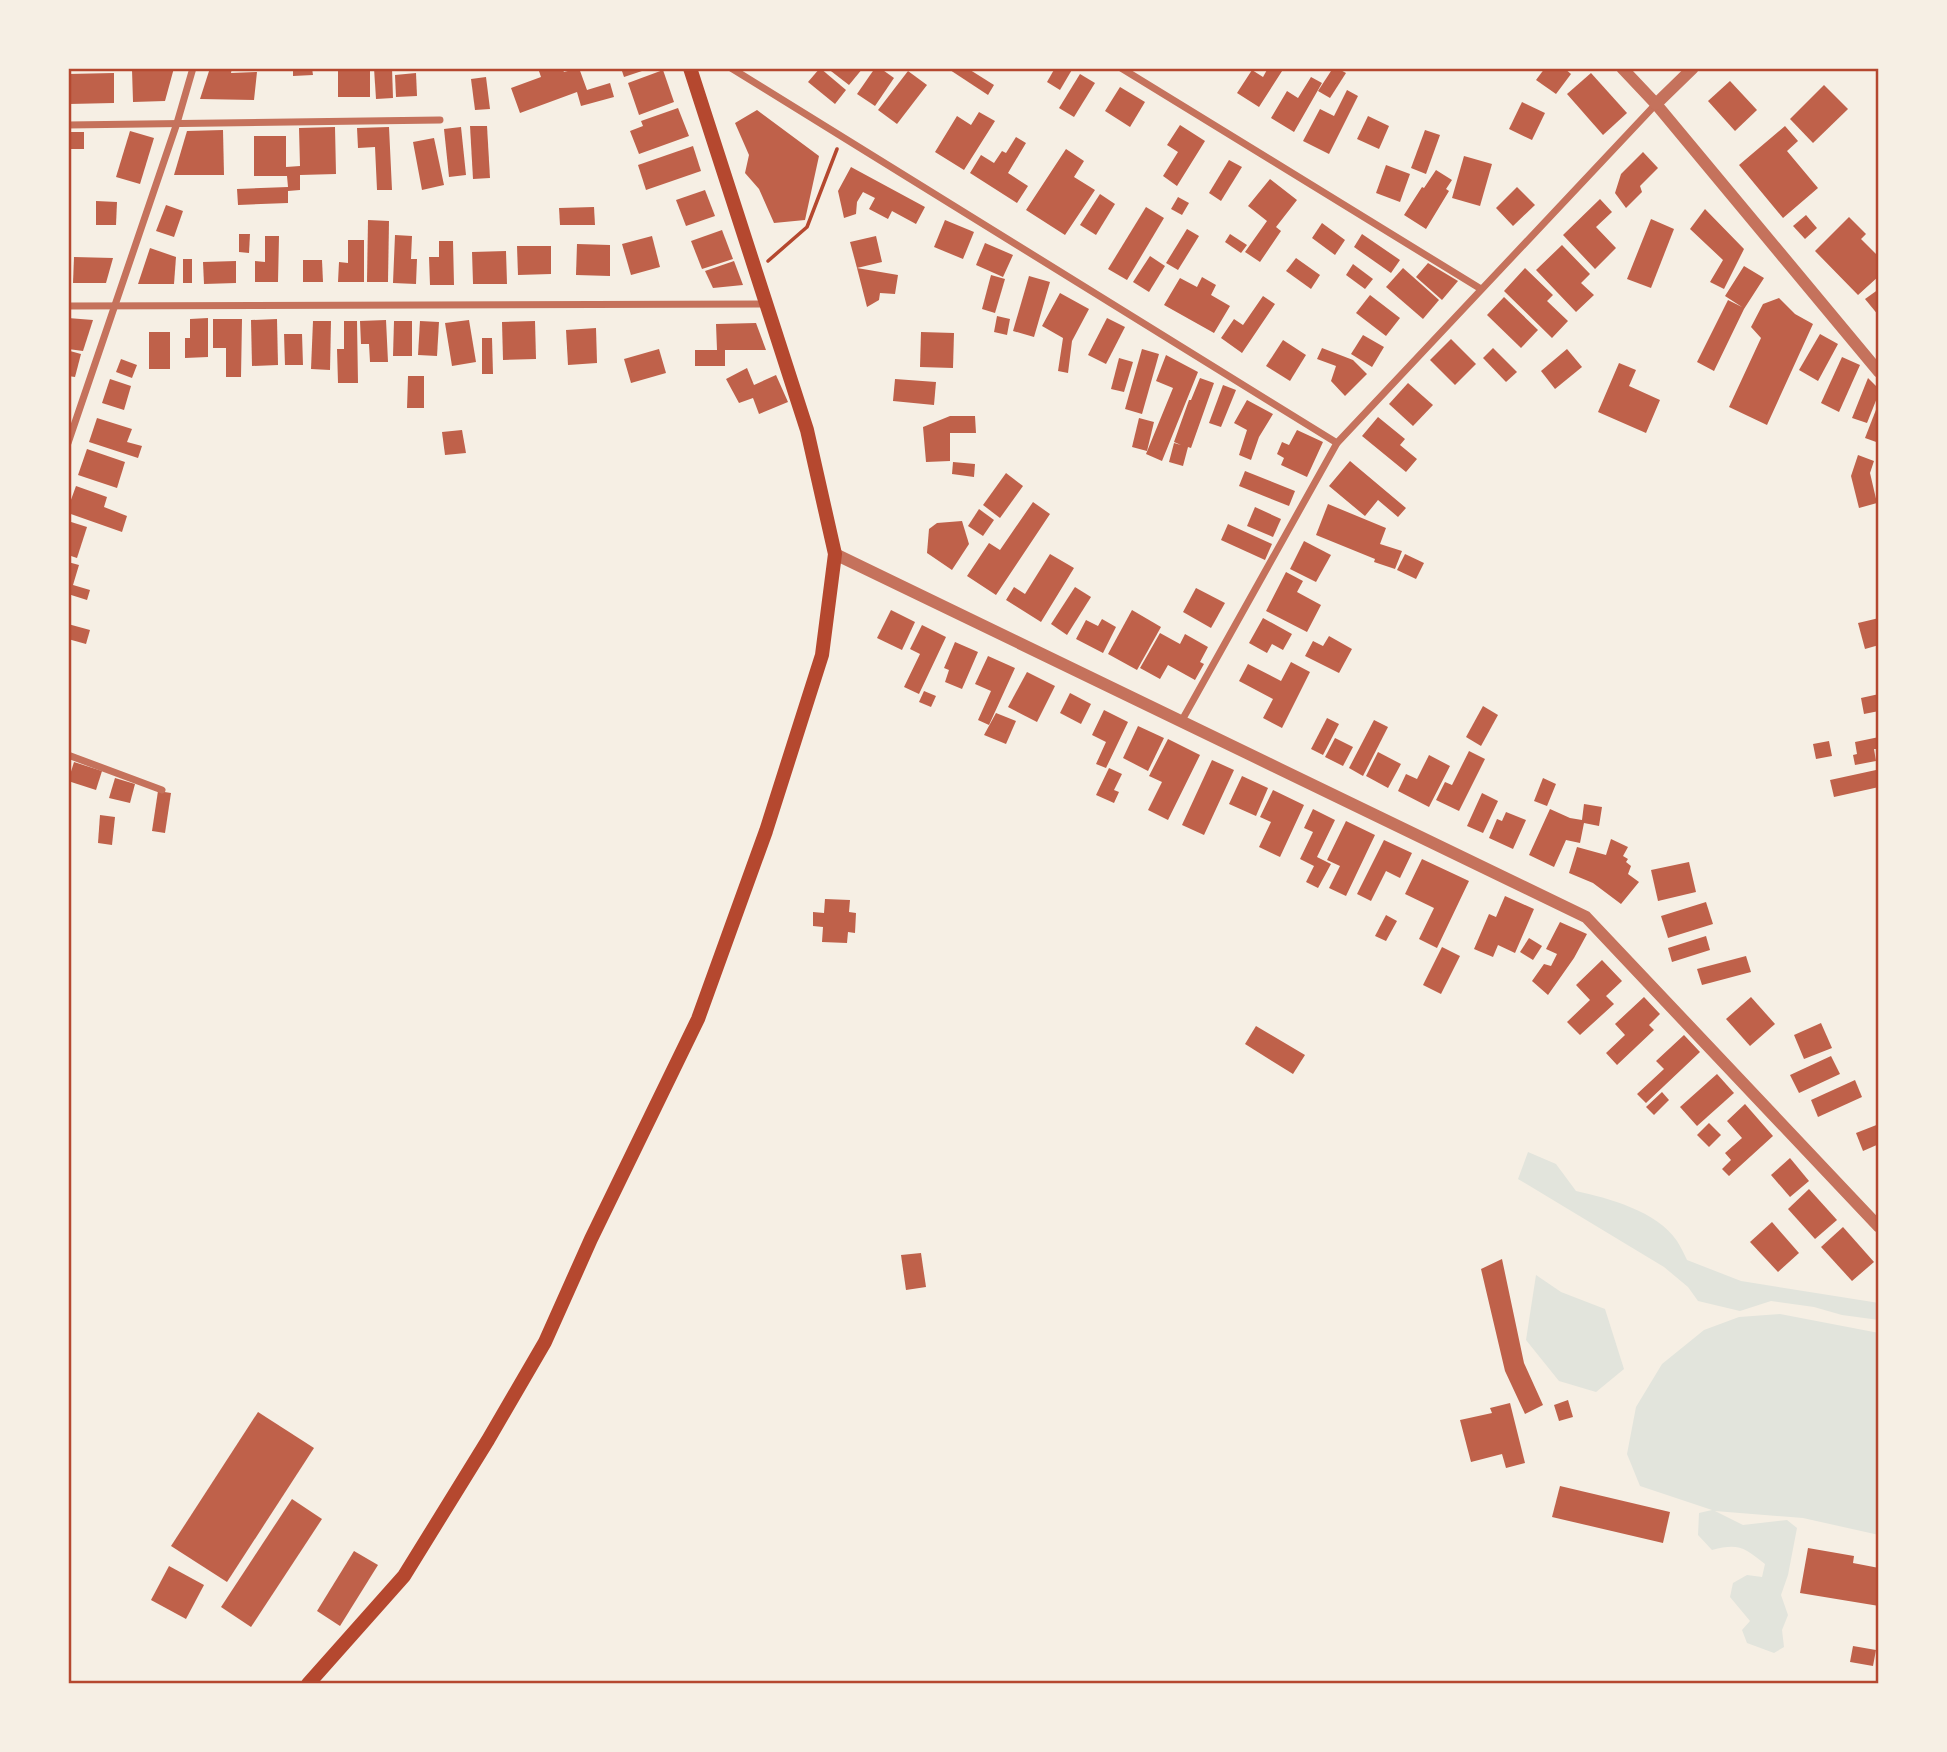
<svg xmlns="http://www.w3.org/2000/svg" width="1947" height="1752" font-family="'Sofia Sans Condensed',sans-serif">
  <rect width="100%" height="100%" fill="#f6efe4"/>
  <!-- green -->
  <g fill="#e2e4dc">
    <path d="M 1528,1152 L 1556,1164 L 1576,1191 C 1608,1198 1657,1211 1677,1241 C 1681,1247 1684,1254 1687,1260 L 1741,1281 L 1879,1303 L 1879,1320 L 1842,1315 L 1814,1307 L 1771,1301 L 1740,1311 L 1698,1301 L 1688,1287 L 1664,1267 L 1518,1179 Z"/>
    <polygon points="1536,1275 1561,1292 1605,1309 1624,1369 1596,1392 1559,1381 1526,1340"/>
    <path d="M 1780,1314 L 1879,1333 L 1879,1535 L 1803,1518 L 1715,1511 L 1743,1525 L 1787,1520 L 1797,1528 L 1788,1575 L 1781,1595 L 1788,1615 L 1782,1630 L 1784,1647 L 1774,1653 L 1747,1643 L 1742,1630 L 1750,1621 L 1730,1597 L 1733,1583 L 1747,1575 L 1762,1577 L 1765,1564 C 1744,1547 1738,1543 1712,1550 L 1698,1535 L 1699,1513 L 1712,1510 L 1640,1486 L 1627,1454 L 1636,1407 L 1662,1364 L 1704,1330 L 1739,1317 Z"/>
  </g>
  <!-- building -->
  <g fill="#bf614a">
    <polygon points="144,68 174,68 165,101 133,102 132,69"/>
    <polygon points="210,68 232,68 231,73 257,72 254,100 200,99"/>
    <polygon points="293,68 312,68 313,75 293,76"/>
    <rect x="338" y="68" width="32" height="29"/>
    <polygon points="374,68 392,68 393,98 376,99"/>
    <polygon points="538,68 562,68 564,72 579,68 587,90 610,83 614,97 581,106 577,92 520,113 511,88 541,77"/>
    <polygon points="621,68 648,68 648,69 624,77"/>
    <polygon points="820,68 846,90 835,104 808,82"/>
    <polygon points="827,68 863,68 849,85"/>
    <polygon points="875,68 880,68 894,78 875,106 857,94"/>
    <polygon points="947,68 967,68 994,85 988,95"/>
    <polygon points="1055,68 1073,68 1060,90 1047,82"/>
    <polygon points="1268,68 1284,68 1259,107 1237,93 1252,70 1263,77"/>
    <polygon points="1333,68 1337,68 1346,73 1330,98 1318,91"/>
    <polygon points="1545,68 1564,68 1571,74 1556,94 1536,80"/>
    <polygon points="663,70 674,102 639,115 628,83"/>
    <polygon points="908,71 927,85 897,124 878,110"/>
    <polygon points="114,73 114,103 69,104 68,74"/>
    <polygon points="416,73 417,96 396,97 395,75"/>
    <polygon points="1591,73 1627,113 1603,135 1567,94"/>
    <polygon points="1080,74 1095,83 1074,117 1059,108"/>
    <polygon points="486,77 490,109 475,110 471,79"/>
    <polygon points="1311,77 1322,83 1294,132 1271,118 1287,91 1298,98"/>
    <polygon points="1730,81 1757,110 1735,131 1708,101"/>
    <polygon points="1824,85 1848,109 1813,143 1790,119"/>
    <polygon points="1120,87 1145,102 1130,127 1105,111"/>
    <polygon points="1347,90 1358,96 1329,154 1303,141 1320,109 1334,116"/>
    <polygon points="1522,102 1545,113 1532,140 1509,129"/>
    <polygon points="678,108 689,136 639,154 630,131 643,126 641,121"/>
    <polygon points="757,110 819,156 805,220 774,223 759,189 745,173 749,155 735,123"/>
    <polygon points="979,112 995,121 964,170 935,152 957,116 971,125"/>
    <polygon points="1368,116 1389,126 1379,149 1357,139"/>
    <polygon points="1180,125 1205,141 1177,186 1163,176 1178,152 1167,145"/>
    <polygon points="470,126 487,126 490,178 473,179"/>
    <polygon points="1785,126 1798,141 1787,151 1818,188 1783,218 1739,165"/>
    <polygon points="335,127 336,174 300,175 300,190 288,191 288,203 238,205 237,189 288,187 287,176 254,176 254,136 286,136 286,167 300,166 299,128"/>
    <polygon points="389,127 392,190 377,190 375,147 358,148 357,128"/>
    <polygon points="461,127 466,175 449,177 444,129"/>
    <polygon points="223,130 224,175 174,175 187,131"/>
    <polygon points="1425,130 1440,135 1426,174 1411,168"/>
    <polygon points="130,131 154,138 140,184 116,177"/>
    <rect x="68" y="132" width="16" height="17"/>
    <polygon points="1016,137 1026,143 1008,173 1028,186 1017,203 970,173 981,155 994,163 1002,151 1006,153"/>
    <polygon points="434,138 444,185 422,190 413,142"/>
    <polygon points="693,146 701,171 646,190 638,165"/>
    <polygon points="1066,149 1084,161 1074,177 1095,190 1065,235 1026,210"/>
    <polygon points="1643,152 1658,168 1640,186 1642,192 1626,208 1615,193 1621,174"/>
    <polygon points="1464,156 1492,164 1480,206 1452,198"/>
    <polygon points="1229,160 1242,167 1221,201 1209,193"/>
    <polygon points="1386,165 1410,174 1400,202 1376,193"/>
    <polygon points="851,167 925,207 916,224 892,211 888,219 869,209 875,198 863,192 857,202 856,214 844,218 838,191"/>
    <polygon points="1436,170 1452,180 1446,189 1449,191 1426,229 1404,215 1422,187 1424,188"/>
    <polygon points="1270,179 1297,200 1276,227 1281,231 1260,262 1245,252 1267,221 1248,206"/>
    <polygon points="1517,187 1535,205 1513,226 1496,208"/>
    <polygon points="705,190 715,216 686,226 676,200"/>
    <polygon points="1100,194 1115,204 1096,235 1080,225"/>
    <polygon points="1178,197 1189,203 1182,215 1171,209"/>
    <polygon points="1600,199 1612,212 1596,227 1616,248 1595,269 1563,235"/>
    <polygon points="96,201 117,202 116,225 96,225"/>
    <polygon points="166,205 183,211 174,237 156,231"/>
    <polygon points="594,207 595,225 560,225 559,208"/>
    <polygon points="1146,207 1164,218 1127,280 1108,269"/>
    <polygon points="1705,209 1744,249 1724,289 1710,282 1723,260 1690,229"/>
    <polygon points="1806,215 1817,228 1805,239 1793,226"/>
    <polygon points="1849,217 1866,234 1861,239 1879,257 1879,276 1858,295 1815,251"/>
    <polygon points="1651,219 1674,229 1651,288 1627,279"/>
    <polygon points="368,220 389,221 388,282 367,282"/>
    <polygon points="945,220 974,232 963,259 934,247"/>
    <polygon points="1322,223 1345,240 1335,255 1312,238"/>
    <polygon points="1187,229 1199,236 1178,270 1166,263"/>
    <polygon points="722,230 733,259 702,269 691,241"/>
    <polygon points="239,234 250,234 249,253 239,252"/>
    <polygon points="1230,234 1247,245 1241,253 1225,242"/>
    <polygon points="1362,234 1400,260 1391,273 1354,247"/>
    <polygon points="395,235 412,236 411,259 417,259 416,284 393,283"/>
    <polygon points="265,236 279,236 278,282 255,282 255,261 265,262"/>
    <polygon points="652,236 660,267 631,275 622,244"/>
    <polygon points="876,236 882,262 857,268 850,242"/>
    <polygon points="348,240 364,240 364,282 338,282 339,262 348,263"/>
    <polygon points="439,241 453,241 454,285 430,285 429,257 439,257"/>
    <polygon points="985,243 1013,255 1003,277 976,265"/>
    <polygon points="577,244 610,245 610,276 576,275"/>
    <polygon points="1562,245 1590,274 1581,283 1594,295 1576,312 1536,270"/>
    <polygon points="517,246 551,246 551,274 518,275"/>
    <polygon points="150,248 176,257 174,284 138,284"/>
    <polygon points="506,251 507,284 473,284 472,252"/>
    <polygon points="1150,256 1165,266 1149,292 1133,282"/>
    <polygon points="74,257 113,258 106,283 73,283"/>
    <polygon points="1296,258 1320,275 1311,289 1286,271"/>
    <rect x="183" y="259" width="9" height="24"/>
    <polygon points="303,260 322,260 323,282 303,282"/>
    <polygon points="236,261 236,283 204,284 203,262"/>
    <polygon points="734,261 743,285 713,288 705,271"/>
    <polygon points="1428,263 1458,281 1442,300 1416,277"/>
    <polygon points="1353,264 1373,279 1365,289 1346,275"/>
    <polygon points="1744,266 1764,278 1744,309 1714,371 1697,362 1728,300 1742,307 1725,296"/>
    <polygon points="857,268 898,275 895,294 880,293 879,300 867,307"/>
    <polygon points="1403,268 1439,300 1423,319 1386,287"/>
    <polygon points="1525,268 1553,295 1547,301 1568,321 1552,338 1504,291"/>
    <polygon points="991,275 1005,279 995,313 982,309"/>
    <polygon points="1029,276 1050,282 1034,337 1013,331"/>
    <polygon points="1202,277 1216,285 1211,295 1230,306 1214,333 1164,305 1180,278 1197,287"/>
    <polygon points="1879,289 1879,316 1865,299"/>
    <polygon points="1060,293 1089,309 1072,341 1068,373 1058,371 1063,338 1042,326"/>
    <polygon points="1370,295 1400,318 1386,336 1356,313"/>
    <polygon points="1263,296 1275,304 1242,353 1221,338 1234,319 1243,325"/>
    <polygon points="1504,297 1538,330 1521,348 1487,315"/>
    <polygon points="1779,298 1795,314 1813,324 1767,425 1729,407 1761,338 1751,327 1763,304"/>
    <polygon points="997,316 1010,319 1007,335 994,332"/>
    <polygon points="68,318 93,320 83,351 68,349"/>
    <polygon points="208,318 208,357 185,358 185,338 190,338 190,319"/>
    <polygon points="1107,318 1125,327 1106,364 1088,355"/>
    <polygon points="213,319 242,319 241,377 226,377 226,348 213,348"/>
    <polygon points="277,319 278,365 252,366 251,320"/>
    <polygon points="386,320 388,362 370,362 369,344 361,344 360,321"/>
    <polygon points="469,320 476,362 452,366 445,323"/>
    <polygon points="313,321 331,321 330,370 311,369"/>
    <polygon points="344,321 357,321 358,383 338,383 337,349 344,349"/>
    <polygon points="394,321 412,321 412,356 393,356"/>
    <polygon points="420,321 439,322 437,356 418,355"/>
    <polygon points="535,321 536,359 503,360 502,322"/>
    <polygon points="756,323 766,350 725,350 725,366 695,366 695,350 717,350 716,324"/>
    <polygon points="596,328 597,363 568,365 566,330"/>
    <rect x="149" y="332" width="21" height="37"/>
    <polygon points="921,332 954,333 953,368 920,367"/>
    <polygon points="284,334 302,334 303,365 285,365"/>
    <polygon points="1820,334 1838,344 1818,381 1799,370"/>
    <polygon points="1363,335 1384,347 1372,367 1351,354"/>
    <polygon points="482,338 492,338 493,374 482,374"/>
    <polygon points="1451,339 1476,364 1455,385 1430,360"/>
    <polygon points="1283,340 1306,355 1290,381 1266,366"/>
    <polygon points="1322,348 1353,360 1367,374 1345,396 1331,381 1336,366 1317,359"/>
    <polygon points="1493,348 1517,372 1506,382 1483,358"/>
    <polygon points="659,349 666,373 631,383 624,359"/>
    <polygon points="1142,349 1159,354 1142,414 1125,409"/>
    <polygon points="1567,349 1582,367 1555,389 1541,371"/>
    <polygon points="70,351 81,354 75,377 68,376 68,358"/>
    <polygon points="1166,355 1198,372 1162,461 1146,454 1173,388 1156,381"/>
    <polygon points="1842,357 1860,365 1839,412 1821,403"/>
    <polygon points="1119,358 1133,362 1124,392 1111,389"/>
    <polygon points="121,359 137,365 132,378 116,372"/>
    <polygon points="1619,363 1636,370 1629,386 1660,400 1646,433 1598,412"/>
    <polygon points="747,368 754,385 776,375 788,402 759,414 753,398 739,403 726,379"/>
    <polygon points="408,376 424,376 424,408 407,408"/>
    <polygon points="1200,378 1214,383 1191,448 1188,447 1183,466 1169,462 1174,443 1181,445 1174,442 1189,400 1191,400"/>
    <polygon points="1868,378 1879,389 1879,393 1867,423 1852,418"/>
    <polygon points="110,379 131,386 124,410 102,403"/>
    <polygon points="895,379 936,382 934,405 893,401"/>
    <polygon points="1408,383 1433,405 1413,426 1389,404"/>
    <polygon points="1223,385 1236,390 1221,427 1209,423"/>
    <polygon points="1247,400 1273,414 1259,437 1251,460 1239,455 1247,430 1234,423"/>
    <polygon points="1879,402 1879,443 1865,438"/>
    <polygon points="950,416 975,416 976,433 950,433 950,461 926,462 923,427"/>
    <polygon points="1378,417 1405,439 1400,445 1417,459 1406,472 1362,436"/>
    <polygon points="97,418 132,429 127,442 142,446 138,458 89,442"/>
    <polygon points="1139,418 1154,422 1147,451 1132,447"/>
    <polygon points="462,430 466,453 445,455 442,432"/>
    <polygon points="1297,430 1323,442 1307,477 1281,465 1284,458 1277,454 1282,442 1289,445"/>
    <polygon points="87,449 125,462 117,488 78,475"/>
    <polygon points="1858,455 1874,461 1870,473 1877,503 1859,508 1851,476"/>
    <polygon points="1350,461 1406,508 1398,517 1378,500 1365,516 1329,486"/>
    <polygon points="953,462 975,464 974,477 952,474"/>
    <polygon points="1245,471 1295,491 1289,506 1239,486"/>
    <polygon points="1006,473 1023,486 1000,518 983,505"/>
    <polygon points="76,486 107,497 104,507 127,516 122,532 68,513 68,508"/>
    <polygon points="1033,502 1050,514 996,595 967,576 989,543 1000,550"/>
    <polygon points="1328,504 1386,528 1380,544 1402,551 1395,569 1374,562 1375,559 1316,535"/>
    <polygon points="1255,507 1281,519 1273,537 1247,526"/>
    <polygon points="979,509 994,520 983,536 968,526"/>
    <polygon points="68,521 87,527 77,558 68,555"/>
    <polygon points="962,521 969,544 952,570 927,553 929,529 937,523"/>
    <polygon points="1228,524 1272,544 1265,560 1221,540"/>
    <polygon points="1304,541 1331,555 1316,582 1290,569"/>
    <polygon points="1050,554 1074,568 1041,622 1006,600 1014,587 1025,594"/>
    <polygon points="1405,554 1424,563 1416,579 1397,570"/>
    <polygon points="68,562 79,565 73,585 90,590 87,600 68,594"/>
    <polygon points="1286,572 1303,581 1297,592 1321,605 1307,632 1266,611"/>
    <polygon points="1075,587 1091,597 1067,635 1051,624"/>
    <polygon points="1196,588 1225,603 1211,628 1183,612"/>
    <polygon points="891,610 915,622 902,650 877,638"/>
    <polygon points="1132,610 1161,627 1137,670 1108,654"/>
    <polygon points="1263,618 1292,634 1283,650 1272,644 1267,653 1249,643"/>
    <polygon points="1879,618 1879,645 1865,649 1858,623"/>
    <polygon points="1102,619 1116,627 1103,653 1076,639 1086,620 1098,626"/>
    <polygon points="68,624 90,630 86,644 68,639"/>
    <polygon points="922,625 946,637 919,694 904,687 920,654 910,649"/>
    <polygon points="1160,633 1180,644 1185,634 1208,647 1200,662 1204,664 1195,680 1168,665 1160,679 1140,668"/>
    <polygon points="1329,636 1352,649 1339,673 1305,656 1313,641 1323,646"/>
    <polygon points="955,642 978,652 962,689 945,682 949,670 944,668"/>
    <polygon points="988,656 1015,668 989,725 978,720 991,691 975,684"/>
    <polygon points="1291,662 1310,672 1282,728 1263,718 1273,699 1239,681 1248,664 1281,681"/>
    <polygon points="1027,672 1055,686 1037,722 1008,707"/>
    <polygon points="924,691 936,696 931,707 919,702"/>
    <polygon points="1070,693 1091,704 1081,724 1060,713"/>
    <polygon points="1879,694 1879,711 1864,714 1861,698"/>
    <polygon points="1483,706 1498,715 1481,746 1466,737"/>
    <polygon points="1104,710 1128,722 1106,768 1096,764 1106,742 1092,735"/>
    <polygon points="996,713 1016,721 1006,744 984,735"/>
    <polygon points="1327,718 1339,724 1323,755 1311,749"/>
    <polygon points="1374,720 1388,727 1363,776 1349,768"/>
    <polygon points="1138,726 1164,738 1148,771 1123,758"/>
    <polygon points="1879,737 1879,749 1874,749 1876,761 1855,765 1853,755 1857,754 1855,742"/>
    <polygon points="1335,738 1353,747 1343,766 1325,757"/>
    <polygon points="1168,739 1200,755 1168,820 1148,810 1162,782 1149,776"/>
    <polygon points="1829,741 1832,756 1816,759 1813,744"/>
    <polygon points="1469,751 1485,759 1459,811 1436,800 1445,782 1452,785"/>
    <polygon points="1378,752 1401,764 1388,788 1366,776"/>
    <polygon points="1429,755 1450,766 1429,807 1398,791 1406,774 1417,779"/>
    <polygon points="1212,760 1234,770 1204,835 1182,825"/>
    <polygon points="74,762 102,771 96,790 68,781"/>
    <polygon points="1109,768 1122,774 1114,790 1119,792 1114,803 1096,795"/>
    <polygon points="1876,770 1879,787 1834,797 1830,780"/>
    <polygon points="1242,776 1268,788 1256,816 1229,804"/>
    <polygon points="115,778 135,784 130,803 109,798"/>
    <polygon points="1543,778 1556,784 1547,806 1534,801"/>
    <polygon points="1273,790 1304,805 1280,857 1259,847 1271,822 1260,817"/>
    <polygon points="158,791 171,793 165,833 152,831"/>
    <polygon points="1482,793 1498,801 1483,833 1467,826"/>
    <polygon points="1584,804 1602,807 1599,826 1584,823 1580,843 1566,840 1554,867 1529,855 1550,809 1570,818 1582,820"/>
    <polygon points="1313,809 1335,820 1317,857 1331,864 1318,888 1306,882 1314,866 1300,859 1313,832 1304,828"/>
    <polygon points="1506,812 1526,820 1513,849 1489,838 1497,819 1502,821"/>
    <polygon points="100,815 115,817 112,845 98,843"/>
    <polygon points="1346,821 1375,835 1346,896 1329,888 1340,866 1327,860"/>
    <polygon points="1611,839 1628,847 1623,856 1628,859 1626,862 1631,866 1628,874 1639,882 1621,904 1593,883 1569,873 1577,847 1606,855"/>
    <polygon points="1384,840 1412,853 1400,878 1386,871 1371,901 1357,894"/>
    <polygon points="1422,859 1469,881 1437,948 1419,939 1434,908 1405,894"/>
    <polygon points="1689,862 1696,892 1658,901 1651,870"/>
    <polygon points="1505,896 1534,909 1515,953 1498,945 1493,957 1474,949 1489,914 1496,917"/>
    <polygon points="825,899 850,900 849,912 856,913 855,933 848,932 847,943 822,942 823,927 813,926 813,912 824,913"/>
    <polygon points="1706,902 1713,924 1668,938 1661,916"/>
    <polygon points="1386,915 1397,921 1386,941 1375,936"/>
    <polygon points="1560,922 1587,934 1574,958 1548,995 1532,981 1544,964 1551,966 1557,954 1546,949"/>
    <polygon points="1706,936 1710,950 1672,962 1668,948"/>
    <polygon points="1529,938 1542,946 1533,960 1520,952"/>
    <polygon points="1442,947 1460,956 1441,994 1423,985"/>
    <polygon points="1746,956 1751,972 1702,985 1697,969"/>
    <polygon points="1602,960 1622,981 1606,996 1614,1004 1580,1035 1567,1022 1590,1000 1576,985"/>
    <polygon points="1644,997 1660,1014 1649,1025 1654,1030 1617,1065 1606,1053 1625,1035 1615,1024"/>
    <polygon points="1751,997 1775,1024 1750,1046 1726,1019"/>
    <polygon points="1821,1023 1832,1048 1804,1059 1794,1035"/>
    <polygon points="1256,1026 1305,1055 1293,1074 1245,1044"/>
    <polygon points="1684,1035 1700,1052 1646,1103 1637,1094 1664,1069 1656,1061"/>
    <polygon points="1831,1056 1840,1074 1799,1093 1790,1075"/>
    <polygon points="1717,1074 1734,1093 1697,1126 1680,1107"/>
    <polygon points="1855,1080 1862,1097 1818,1117 1811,1100"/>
    <polygon points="1662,1092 1669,1100 1654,1115 1646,1107"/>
    <polygon points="1745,1104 1773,1136 1729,1176 1722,1169 1731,1160 1725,1153 1742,1138 1727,1121"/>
    <polygon points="1709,1123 1721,1135 1709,1147 1697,1135"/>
    <polygon points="1879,1124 1879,1144 1863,1151 1856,1133"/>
    <polygon points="1790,1158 1809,1181 1790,1197 1771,1175"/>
    <polygon points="1809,1189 1837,1220 1815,1239 1788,1209"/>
    <polygon points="1772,1222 1799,1253 1778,1272 1750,1242"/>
    <polygon points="1843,1227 1874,1262 1852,1281 1821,1247"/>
    <polygon points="921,1253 926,1287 906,1290 901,1255"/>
    <polygon points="1502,1259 1524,1363 1543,1405 1525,1414 1505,1371 1481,1269"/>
    <polygon points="1568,1400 1573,1417 1559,1421 1554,1405"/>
    <polygon points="1510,1403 1525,1463 1506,1468 1502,1454 1471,1462 1460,1420 1492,1413 1490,1408"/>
    <polygon points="258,1412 314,1448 227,1582 171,1546"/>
    <polygon points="1560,1486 1670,1512 1663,1543 1552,1517"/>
    <polygon points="292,1499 322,1519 251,1627 221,1607"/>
    <polygon points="1808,1548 1854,1556 1853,1563 1879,1568 1879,1606 1800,1593"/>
    <polygon points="354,1551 378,1565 340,1626 317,1611"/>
    <polygon points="169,1566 204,1585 186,1619 151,1600"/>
    <polygon points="1853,1646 1876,1650 1873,1666 1850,1662"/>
  </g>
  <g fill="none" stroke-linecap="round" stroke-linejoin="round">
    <!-- path -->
    <polyline stroke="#b5482f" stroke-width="3.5" points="768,261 807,227 837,149"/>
    <!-- minor -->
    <g stroke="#c5725c" stroke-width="7">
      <polyline points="731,68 1337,443"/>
      <polyline points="1121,68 1481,289"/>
      <polyline points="68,125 440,120"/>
      <polyline points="68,306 766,304"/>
      <polyline points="68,443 177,123 193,68"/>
      <polyline points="1181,722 1337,443 1656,104"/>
      <polyline points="68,755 162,790"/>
    </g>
    <!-- tertiary -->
    <g stroke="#c5725c" stroke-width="12">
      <polyline points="1622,68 1656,104 1879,372"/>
      <polyline points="1656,104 1693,68"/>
      <polyline points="835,554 1586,917 1879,1227"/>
    </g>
    <!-- secondary -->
    <polyline stroke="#b5482f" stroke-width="14" points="308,1684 404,1576 488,1440 545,1342 591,1239 698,1019 766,831 822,655 835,554 807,430 690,68"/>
  </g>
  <!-- border -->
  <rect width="1947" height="1752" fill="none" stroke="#f6efe4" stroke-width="140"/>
  <rect x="70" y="70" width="1807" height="1612" fill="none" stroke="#b5482f" stroke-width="2.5"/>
</svg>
